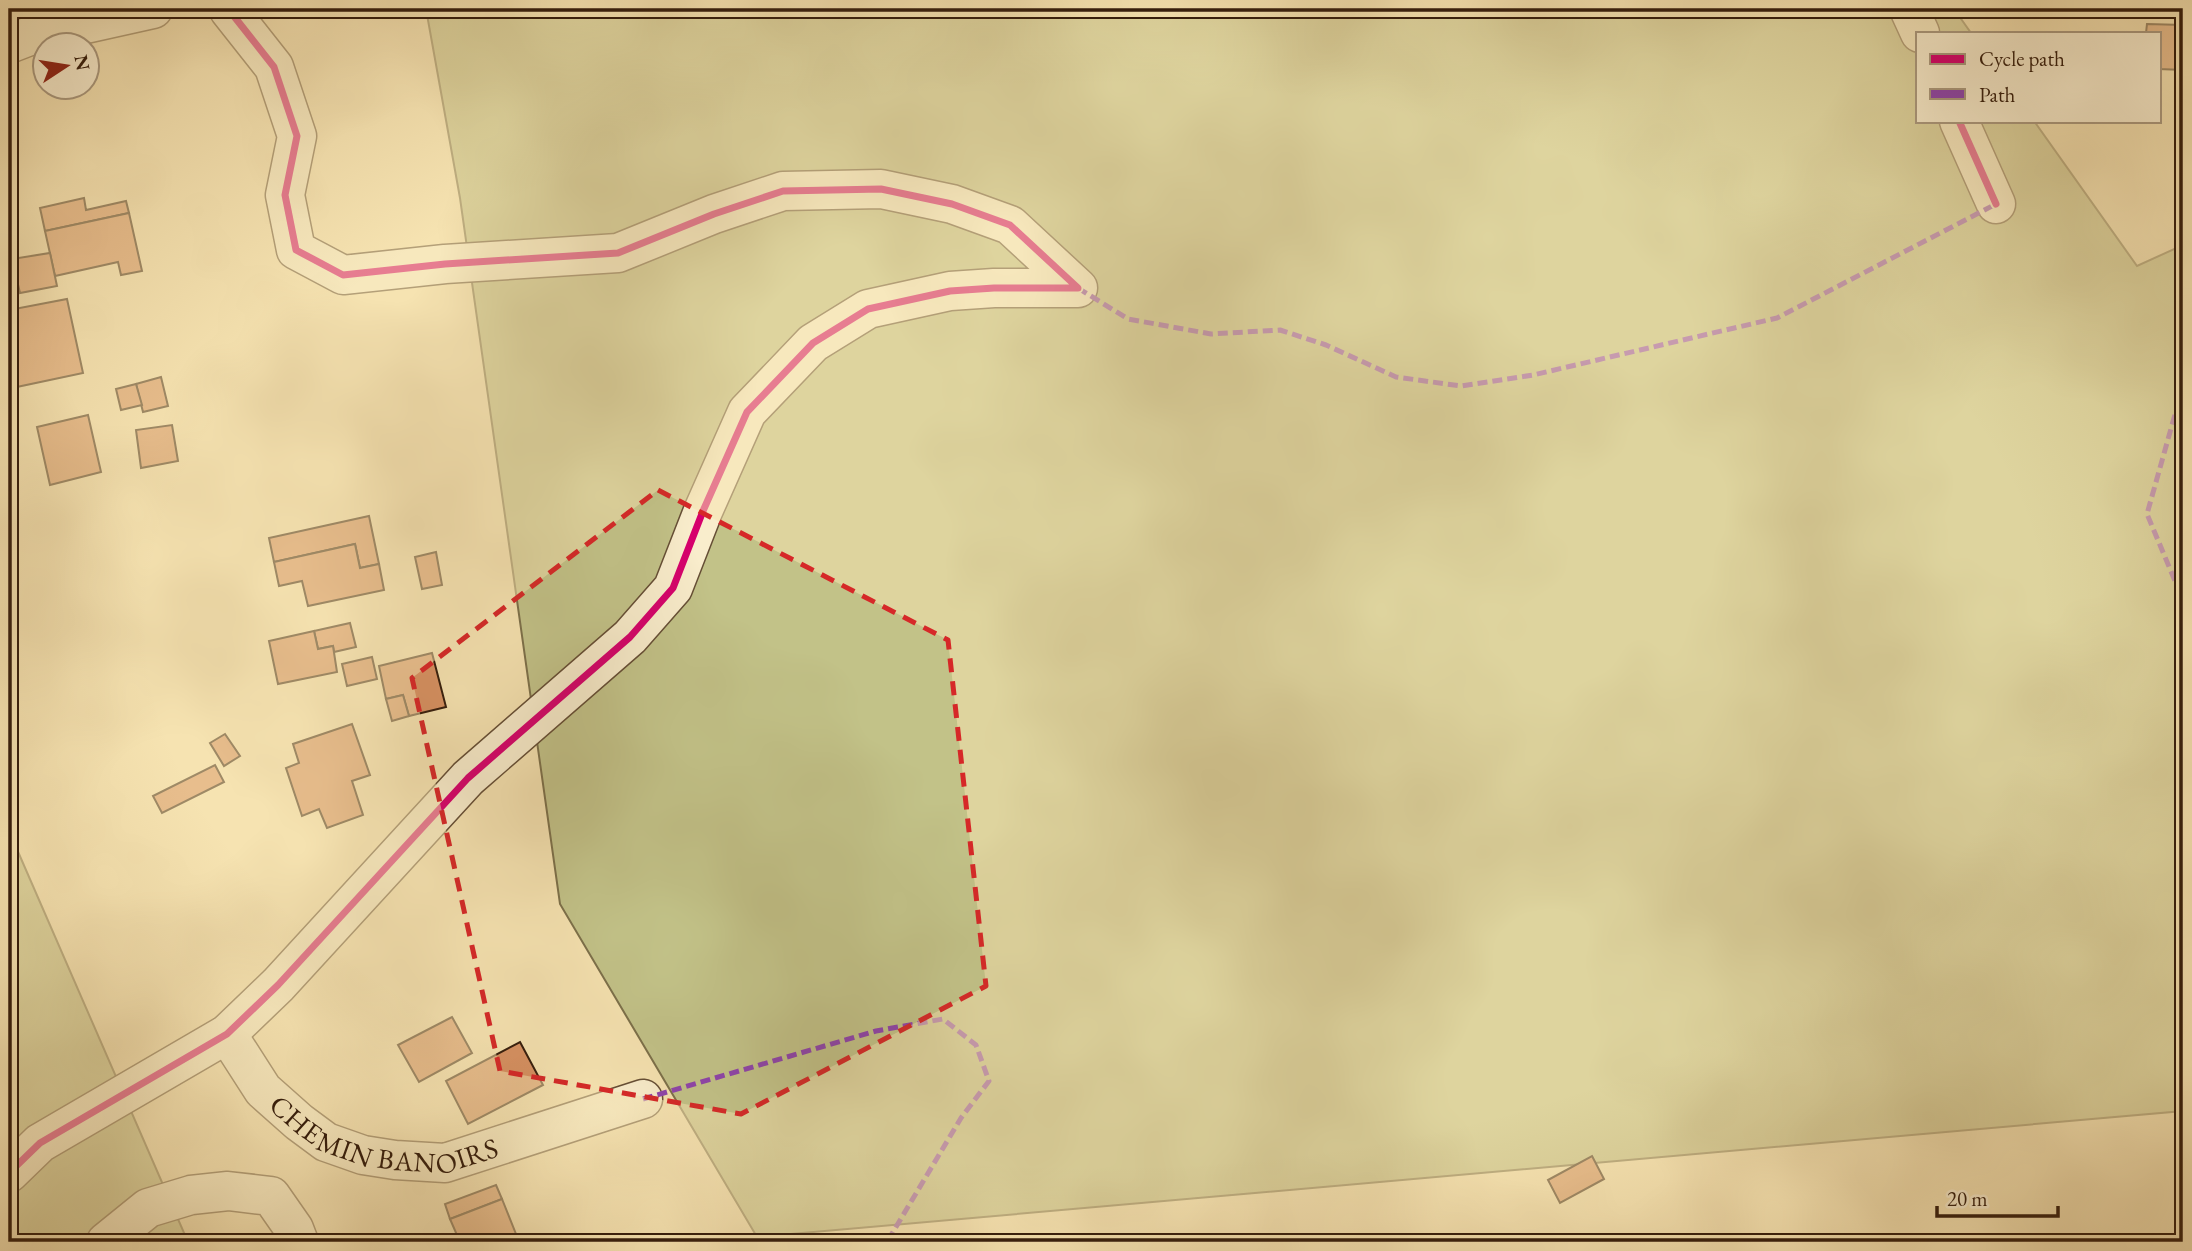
<svg xmlns="http://www.w3.org/2000/svg" width="2192" height="1251" font-family="'EB Garamond',serif">
  <rect width="100%" height="100%" fill="#f6e3b1"/>
  <filter id="stains"><feTurbulence type="fractalNoise" baseFrequency=".00286" numOctaves="4"/><feColorMatrix values="0 0 0 0 .2 0 0 0 0 .09 0 0 0 0 .02 0 0 0 .5 -.17"/></filter>
  <radialGradient id="worn" r=".72"><stop offset=".6" stop-color="#630" stop-opacity="0"/><stop offset="1" stop-color="#630" stop-opacity=".3"/></radialGradient>
  <!-- green -->
  <g fill="#c2c288" stroke="#7c704a" stroke-width="2">
    <polygon points="426,9 1954,9 1971,33 1917,33 1917,121 2034,121 2137,266 2183,245 2183,1111 757,1237 560,904 460,198"/>
    <polygon points="9,831 188,1242 9,1242"/>
  </g>
  <!-- building -->
  <g fill="#d79162" stroke="#351d0c" stroke-width="2">
    <polygon points="2147,24 2183,25 2183,70 2159,69 2159,33 2146,33"/>
    <polygon points="84,198 86,210 126,201 129,213 45,231 40,208"/>
    <polygon points="129,213 142,271 121,275 118,262 55,276 45,231"/>
    <polygon points="50,253 57,286 20,293 12,259"/>
    <polygon points="67,299 83,373 12,388 9,372 9,310"/>
    <polygon points="161,377 168,406 143,412 136,384"/>
    <polygon points="136,384 142,405 121,410 116,389"/>
    <polygon points="88,415 101,472 50,485 37,427"/>
    <polygon points="172,425 178,461 141,468 136,430"/>
    <polygon points="369,516 379,564 360,568 355,544 274,562 269,538"/>
    <polygon points="355,544 360,568 379,564 384,590 308,606 302,581 279,586 274,562"/>
    <polygon points="436,552 442,585 422,589 415,557"/>
    <polygon points="350,623 356,647 334,652 333,646 318,649 314,631"/>
    <polygon points="314,631 318,649 333,646 337,672 278,684 269,641"/>
    <polygon points="432,653 446,707 409,716 403,695 386,699 379,666"/>
    <polygon points="372,657 377,679 347,686 342,664"/>
    <polygon points="403,695 409,716 392,721 386,699"/>
    <polygon points="352,724 370,775 352,781 363,815 327,828 319,809 302,816 286,768 299,763 293,744"/>
    <polygon points="225,734 240,756 224,766 210,743"/>
    <polygon points="215,765 224,782 162,813 153,796"/>
    <polygon points="452,1017 472,1053 419,1082 398,1045"/>
    <polygon points="520,1042 543,1085 468,1124 446,1081"/>
    <polygon points="1592,1156 1604,1179 1560,1203 1548,1180"/>
    <polygon points="496,1185 502,1199 450,1219 445,1204"/>
    <polygon points="502,1199 518,1239 508,1242 460,1242 450,1219"/>
  </g>
  <g fill="none" stroke-linecap="round" stroke-linejoin="round">
    <defs>
      <g id="minor">
        <polyline points="1909,9 1920,33"/>
        <polyline points="9,44 27,37 153,9"/>
        <polyline points="1959,121 1996,204"/>
        <path id="s1" d="M 227,1034 L 263,1090 L 299,1122 L 326,1142 L 363,1155 L 395,1160 L 445,1163 L 643,1099"/>
        <polyline points="9,1173 40,1143 227,1034 278,985 468,778 630,637 673,588 703,511 747,412 813,343 868,309 950,291 994,288 1078,288 1010,225 952,204 881,189 783,191 714,214 618,253 445,264 343,275 296,250 285,195 297,136 274,67 229,10"/>
        <polyline points="106,1242 148,1208 191,1195 228,1191 271,1196 294,1229 299,1242"/>
      </g>
    </defs>
    <!-- minor casing -->
    <use href="#minor" stroke="#654e35" stroke-width="41"/>
    <!-- minor -->
    <use href="#minor" stroke="#f9edcc" stroke-width="38"/>
    <!-- quiet -->
    <g stroke="#8e44ad" stroke-width="5" stroke-dasharray="10 5" stroke-linecap="butt">
      <polyline points="153,9 231,9"/>
      <polyline points="1078,288 1128,319 1211,334 1280,330 1326,345 1396,377 1461,386 1533,375 1777,318 1996,204"/>
      <polyline points="2183,386 2147,514 2183,600"/>
      <polyline points="643,1099 876,1031 943,1019 976,1045 989,1081 961,1118 887,1242"/>
    </g>
    <defs>
      <g id="cycleway">
        <polyline points="1959,121 1996,204"/>
        <polyline points="9,1173 40,1143 227,1034 278,985 468,778 630,637 673,588 703,511 747,412 813,343 868,309 950,291 994,288 1078,288 1010,225 952,204 881,189 783,191 714,214 618,253 445,264 343,275 296,250 285,195 297,136 274,67 229,10"/>
      </g>
    </defs>
    <!-- cycleway casing -->
    <use href="#cycleway" stroke="#f9edcc" stroke-width="11"/>
    <!-- cycleway -->
    <use href="#cycleway" stroke="#d6006c" stroke-width="7"/>
  </g>
  <!-- marked area -->
  <path d="M0 0H2192V1251H0ZM 658,490 L 948,640 L 986,986 L 741,1114 L 500,1071 L 412,678 Z" fill="#f6e3b1" fill-opacity=".55" fill-rule="evenodd"/>
  <path fill="none" stroke="#d62828" stroke-width="5" stroke-dasharray="14 9" stroke-linejoin="round" d="M 658,490 L 948,640 L 986,986 L 741,1114 L 500,1071 L 412,678 Z"/>
  <g text-anchor="middle" dominant-baseline="central" stroke-width="5" stroke-linejoin="round" paint-order="stroke">
    <!-- street labels -->
    <g font-size="28" fill="#351d0c" stroke="#f9edcc">
      <text stroke="none"><textPath href="#s1" startOffset="203">CHEMIN BANOIRS</textPath></text>
    </g>
  </g>
  <!-- margin -->
  <rect width="2192" height="1251" fill="none" stroke="#f6e3b1" stroke-width="35"/>
  <rect x="10" y="10" width="2171" height="1230" fill="none" stroke="#351d0c" stroke-width="3.5"/>
  <rect x="18" y="18" width="2157" height="1216" fill="none" stroke="#351d0c" stroke-width="2"/>
  <!-- legend -->
  <rect x="1916" y="32" width="245" height="91" fill="#f9edcc" stroke="#ab9a7f" stroke-width="2"/>
  <rect x="1930" y="54" width="35" height="10" fill="#d6006c" stroke="#ab9a7f" stroke-width="2"/>
  <text x="1979" y="66" font-size="21" fill="#351d0c">Cycle path</text>
  <rect x="1930" y="89" width="35" height="10" fill="#8e44ad" stroke="#ab9a7f" stroke-width="2"/>
  <text x="1979" y="102" font-size="21" fill="#351d0c">Path</text>
  <!-- north arrow -->
  <g transform="translate(66 66) rotate(78)"><circle r="33" fill="#f9edcc" stroke="#ab9a7f" stroke-width="2"/>
  <path d="M0-5L12 26L0 18L-12 26Z" fill="#8f2418"/>
  <text y="-10" font-size="19" font-weight="bold" text-anchor="middle" fill="#351d0c">N</text>
  </g>
  <!-- scale -->
  <path d="M1937 1206v10h121v-10" fill="none" stroke="#351d0c" stroke-width="3.5"/>
  <text x="1947" y="1206" font-size="21" fill="#351d0c" stroke="#f9edcc" stroke-width="5" paint-order="stroke">20 m</text>
  <rect width="100%" height="100%" filter="url(#stains)"/>
  <rect width="100%" height="100%" fill="url(#worn)"/>
</svg>
